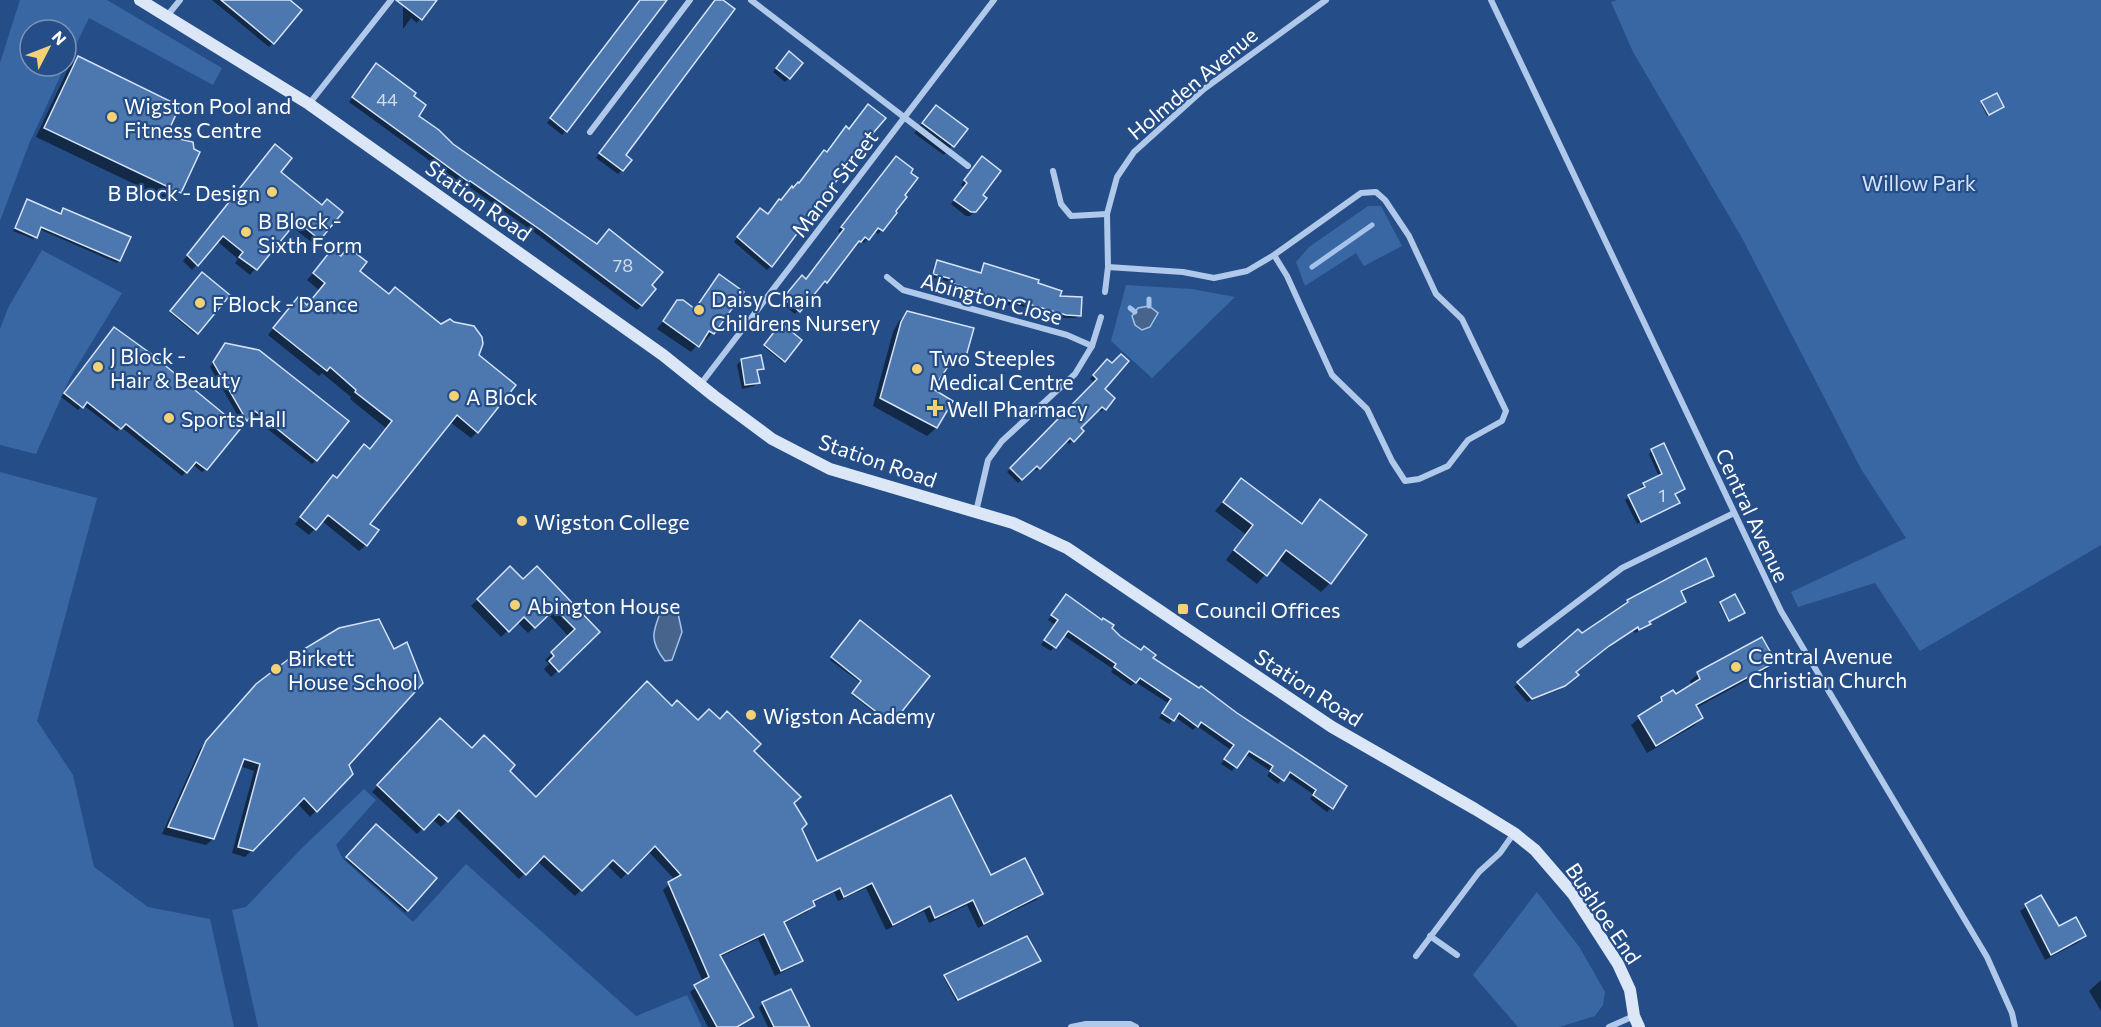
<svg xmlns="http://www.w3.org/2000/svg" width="2101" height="1027" font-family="Commissioner,sans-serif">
  <rect width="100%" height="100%" fill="#254d87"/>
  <!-- green -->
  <g fill="#3967a4">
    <polygon points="20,0 107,0 222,68 213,85 89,18 66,65 66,30 30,30 30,66 65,66 29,144 0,221 0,63"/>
    <polygon points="1617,0 2101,0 2101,545 1920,651 1875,583 1798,607 1791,592 1906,538 1861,469 1742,238 1633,52 1611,2"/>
    <polygon points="1368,206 1381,206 1402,246 1364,266 1356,253 1305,286 1296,262 1309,247"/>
    <polygon points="42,250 122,293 70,378 36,454 0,445 0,329 9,306"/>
    <polygon points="1126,285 1192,289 1235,297 1152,378 1111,341"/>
    <polygon points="0,472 97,498 37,721 73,775 94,867 148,907 210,919 234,1027 0,1027"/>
    <polygon points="364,789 376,800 336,845 343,859 413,922 466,864 636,1016 687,995 702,1027 258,1027 232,910 246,907 302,848"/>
    <polygon points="1537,892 1580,948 1605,992 1603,1005 1595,1016 1559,1027 1518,1027 1473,975"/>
  </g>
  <!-- water -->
  <g fill="#47648d" stroke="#a5c3ea" stroke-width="1.5">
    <polygon points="1149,306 1158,313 1150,327 1142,330 1135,325 1132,316 1138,308"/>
    <path d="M 676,604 L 682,632 L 672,660 L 665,661 C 648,639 653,631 663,606 Z"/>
  </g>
  <!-- shadow -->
  <g fill="#0007">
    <polygon points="212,0 271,0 300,10 269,47"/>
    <polygon points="403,0 435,0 417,23 411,18 403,29"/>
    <polygon points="641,0 665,0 562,135 547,123"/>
    <polygon points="716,0 720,0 624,156 622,170 618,174 596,158"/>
    <polygon points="785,57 789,78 785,82 773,72"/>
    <polygon points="79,58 163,137 198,153 179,192 170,201 36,137 69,67"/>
    <polygon points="373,69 412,97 417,116 452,145 597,246 654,289 641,306 637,310 538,235 465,184 463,185 349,102"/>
    <polygon points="1982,102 2001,109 1987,116 1981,104"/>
    <polygon points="936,106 966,129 944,155 914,133"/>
    <polygon points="270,152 279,172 319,239 314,244 291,226 250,275 235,263 238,259 217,241 192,270 183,261"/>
    <polygon points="826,153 771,266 767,270 734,242 756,214 767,216"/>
    <polygon points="892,162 903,196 886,225 878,234 874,231 864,243 860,240 854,244 826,282 822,286 820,284 795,314 781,303 798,281 806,280 841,234 838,231"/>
    <polygon points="979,163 981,196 975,211 970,216 966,216 951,204 964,188 961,185"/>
    <polygon points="25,204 60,215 64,210 119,260 117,263 39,229 33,239 13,231"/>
    <polygon points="326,258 357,271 389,296 477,355 477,432 471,438 450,422 368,524 366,545 359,551 322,521 309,535 295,524 327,484 336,479 369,450 387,429 350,399 351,397 322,373 319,376 268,335 291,306 306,306 319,290 307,280"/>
    <polygon points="938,262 979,274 984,265 1036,284 1058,297 1079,315 1076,318 1062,318 1017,305 1015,307 949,287 950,282 931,277 934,265"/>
    <polygon points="202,274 228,295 195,334 170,313"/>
    <polygon points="719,276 712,333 706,340 703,338 691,352 657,329 678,302 693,310"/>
    <polygon points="907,313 963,359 955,368 946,367 931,389 951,402 936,428 927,436 873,406 893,332 899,321"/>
    <polygon points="781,325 800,340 782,362 764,347"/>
    <polygon points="111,333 206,469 202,472 192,464 182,476 121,427 117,431 83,405 78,410 61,397"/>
    <polygon points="222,349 316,460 312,464 250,415 242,423 210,367"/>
    <polygon points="741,360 762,368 756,373 758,382 754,386 742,389 737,365"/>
    <polygon points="1103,364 1103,389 1113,399 1101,412 1098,409 1079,428 1082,431 1069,444 1065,440 1036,471 1033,468 1018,483 1007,472 1095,383 1090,379"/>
    <polygon points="1652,450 1683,489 1674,495 1678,502 1674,506 1637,524 1625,500 1641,490 1640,488 1644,484 1659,477 1649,454"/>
    <polygon points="1241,480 1301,524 1320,501 1330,583 1321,592 1278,559 1257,584 1226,560 1245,534 1215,511"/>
    <polygon points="510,568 523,582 598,632 551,677 544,669 549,664 545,660 569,637 548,614 528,633 517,622 501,637 471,606"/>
    <polygon points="1713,576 1708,580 1680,593 1685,602 1680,606 1648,623 1645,628 1635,633 1633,630 1586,662 1574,672 1573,679 1559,690 1527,702 1514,687 1582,636 1624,606 1623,605 1628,601"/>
    <polygon points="1062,600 1110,629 1345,787 1331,808 1327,812 1310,799 1313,794 1285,775 1278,784 1267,776 1270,771 1245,754 1232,771 1221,764 1231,750 1197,726 1193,730 1175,717 1169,724 1159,718 1168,703 1135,682 1131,686 1111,672 1113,669 1063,635 1051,651 1041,645 1055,625 1048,620"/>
    <polygon points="1721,603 1741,615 1728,621 1719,604"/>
    <polygon points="860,622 928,676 889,724 852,695 861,683 830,660"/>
    <polygon points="1761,639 1774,662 1766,670 1696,708 1702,718 1694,726 1647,753 1631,725 1662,699 1675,696 1692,686 1690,681 1698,674"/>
    <polygon points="249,693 347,765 351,773 310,817 297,803 245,857 232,853 254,771 240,766 213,839 206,845 162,834 200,749"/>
    <polygon points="672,708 752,751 792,803 800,829 817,863 990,877 1042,894 1036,900 978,928 967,905 929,923 924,911 886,930 866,888 838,901 834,892 812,903 813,906 807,912 783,924 801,960 795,966 775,976 758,939 720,957 753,1017 739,1027 708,1027 690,992 703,982 663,890 675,880 648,851 621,879 606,864 575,896 537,861 519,879 453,815 441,827 432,819 417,834 372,792 440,720 472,750 508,771 536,799"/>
    <polygon points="376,826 435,878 405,912 346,860"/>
    <polygon points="2041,897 2059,928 2084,936 2079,942 2045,960 2020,911"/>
    <polygon points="1037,962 956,1001 944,978 945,976"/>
    <polygon points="2101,980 2101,1011 2089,991"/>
    <polygon points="763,1003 809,1027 768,1027 759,1008"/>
  </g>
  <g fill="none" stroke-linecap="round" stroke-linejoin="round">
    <!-- stream -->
    <g stroke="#a5c3ea" stroke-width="5">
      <polyline points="1312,267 1372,225"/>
      <polyline points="1149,306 1149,299"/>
      <polyline points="1130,308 1135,312"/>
    </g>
  </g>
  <!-- building -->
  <g fill="#4d77af" stroke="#d4e3f7" stroke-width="1.5">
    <polygon points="221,0 290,0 302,10 274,44"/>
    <polygon points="396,0 437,0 422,20"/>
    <polygon points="640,0 667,0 567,132 550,118"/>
    <polygon points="715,0 723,0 735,9 626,155 632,160 623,171 599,153"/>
    <polygon points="789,51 803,63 790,79 776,68"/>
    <polygon points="78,56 180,106 166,136 193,142 194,149 200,152 181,193 44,128"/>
    <polygon points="376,63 416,93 414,96 426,105 419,116 439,130 453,144 597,244 609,229 663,272 652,285 656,289 642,306 542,231 470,181 469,182 352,97"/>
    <polygon points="1997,93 2004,107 1989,115 1981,101"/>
    <polygon points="868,104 886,118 868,139 772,267 737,237 760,208 768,214 779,199 781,200 792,186 793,188 798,182 799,183 824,150 827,152 846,126 849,129"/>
    <polygon points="936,105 968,129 954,147 922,123"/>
    <polygon points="275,144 292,158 281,172 322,205 327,199 343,212 320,240 297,221 257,270 239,257 243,252 223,236 198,266 187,255"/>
    <polygon points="896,156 913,169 911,173 918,178 905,195 907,197 896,211 897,213 883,231 878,228 869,240 865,237 861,242 859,241 827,283 825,281 800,312 783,298 802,275 806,279 844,229 841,227"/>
    <polygon points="982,156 1001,171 983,195 987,198 976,212 971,212 954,200 967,183 964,180"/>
    <polygon points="27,199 61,214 63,208 131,237 120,261 41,227 37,238 15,228"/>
    <polygon points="348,247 367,262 360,271 389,294 395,287 441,324 450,319 454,322 474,326 482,337 483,344 479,355 516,385 478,433 457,415 370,524 379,530 367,546 328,515 316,530 300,517 333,475 337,478 364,444 370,449 392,421 355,392 356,390 330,367 327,371 273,328 298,297 307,305 325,283 313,273 332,249 341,256"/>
    <polygon points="937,260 981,273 984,263 1039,280 1038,283 1062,291 1060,296 1082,297 1081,316 1066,315 1021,302 1020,304 951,283 952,279 933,274"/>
    <polygon points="202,272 230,295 198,334 170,311"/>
    <polygon points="719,274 744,292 714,334 709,331 699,347 663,321 677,300 683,300 695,309"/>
    <polygon points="907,311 974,328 965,360 953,359 933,389 953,401 937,428 880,398 901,322"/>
    <polygon points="781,323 802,340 785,362 764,345"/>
    <polygon points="114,327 150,353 241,428 207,470 196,462 187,473 126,424 121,429 87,402 83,408 64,393"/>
    <polygon points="225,343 259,350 349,421 317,461 255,411 247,421 213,362"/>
    <polygon points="1121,354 1129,361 1105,389 1115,398 1106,410 1102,407 1081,428 1084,431 1074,442 1070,438 1040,469 1037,466 1022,480 1010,468 1097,379 1093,375 1107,359 1112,363"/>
    <polygon points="761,355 764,369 757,370 760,383 745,385 741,359"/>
    <polygon points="1664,443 1685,489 1675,494 1680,503 1641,522 1628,495 1645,487 1643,483 1662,474 1651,449"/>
    <polygon points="1241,478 1302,524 1320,499 1367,535 1331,584 1286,550 1267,576 1234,550 1253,525 1223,502"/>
    <polygon points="1706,558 1714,576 1681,591 1686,602 1649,622 1651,624 1639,630 1638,627 1609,646 1576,672 1579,675 1565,686 1532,699 1517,682 1578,629 1582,633 1628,602 1627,600"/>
    <polygon points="510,566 523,579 537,566 600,632 559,672 549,661 554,656 551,652 575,629 555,609 535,628 524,617 509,632 477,599"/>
    <polygon points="1066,594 1102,620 1103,618 1114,625 1112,628 1120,636 1141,650 1144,646 1156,655 1153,658 1199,688 1201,686 1237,713 1347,786 1333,809 1313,795 1316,790 1290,772 1284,781 1270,771 1273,766 1249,751 1237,768 1224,759 1234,745 1201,722 1198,727 1179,713 1174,721 1162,713 1171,699 1140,678 1136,683 1114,667 1116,664 1068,631 1056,648 1044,640 1058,620 1051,615"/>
    <polygon points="1735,594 1745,613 1729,621 1720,602"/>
    <polygon points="379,619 394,649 407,642 423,683 349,765 353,774 317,812 304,798 253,851 238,847 260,764 244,759 214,839 168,827 206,741 256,684 294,655 339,628"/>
    <polygon points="860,620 930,676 892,724 852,693 861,681 831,657"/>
    <polygon points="1762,637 1776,662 1696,705 1703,718 1656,746 1638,716 1662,701 1661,697 1673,690 1676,694 1700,679 1697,672"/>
    <polygon points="647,681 672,706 677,700 698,720 709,709 720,719 727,711 761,744 754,751 801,797 794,803 807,824 802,829 817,861 951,795 991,875 1025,858 1043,894 984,924 973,900 935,918 930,906 893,925 872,883 844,897 840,888 813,901 815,906 784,922 803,961 781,971 764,934 720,955 754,1017 737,1027 717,1027 694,985 709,977 668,882 681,875 655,846 628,874 613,860 582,891 544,856 526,875 459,810 448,822 439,814 424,830 377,785 440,718 472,748 484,735 515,765 510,771 536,797"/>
    <polygon points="376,824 437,878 408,911 346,857"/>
    <polygon points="2041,895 2059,926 2076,917 2086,936 2051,955 2025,904"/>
    <polygon points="1027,936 1041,961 958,1000 944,975"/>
    <polygon points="791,989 810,1027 774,1027 762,1002"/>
  </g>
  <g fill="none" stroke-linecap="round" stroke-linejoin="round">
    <!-- minor -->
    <g stroke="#b0c8e9" stroke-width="6">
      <polyline points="751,0 968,166"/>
      <polyline points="1491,0 1781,611 1987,957 2012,1013 2015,1027"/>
      <polyline points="167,16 180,0"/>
      <polyline points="309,104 391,0"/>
      <polyline points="590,132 690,0"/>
      <polyline points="1053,171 1061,204 1071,216 1107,214"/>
      <polyline points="1108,267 1183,272 1214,278 1247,271 1274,255 1361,193 1376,192 1385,200 1409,236 1436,294 1462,319 1506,411 1502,421 1468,440 1448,466 1419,479 1405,481 1392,461 1367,409 1332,375 1287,276 1274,255"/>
      <polyline points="887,277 903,290 1067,335 1092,346"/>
      <polyline points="1105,292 1108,267 1107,214 1117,177 1134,152 1204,89 1326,0"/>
      <polyline points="700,385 994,0"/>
      <polyline points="976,512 988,460 1002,441 1075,374 1092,346 1101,317"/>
      <polyline points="1520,645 1622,568 1734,513"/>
      <polyline points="1430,936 1457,955"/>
      <polyline points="1416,956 1479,872 1500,853 1514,833"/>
      <polyline points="1071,1027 1086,1024 1130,1024 1136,1027"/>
      <polyline points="1609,1027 1634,1016"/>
    </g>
    <!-- secondary -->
    <polyline stroke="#dbe6f7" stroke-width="12" points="140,0 309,104 663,355 714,396 772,439 830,469 1013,523 1067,548 1332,727 1475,809 1514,833 1535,850 1573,894 1618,964 1630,990 1634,1016 1639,1027"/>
  </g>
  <!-- markers -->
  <g fill="#f3d175" stroke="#254d87" stroke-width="2">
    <circle cx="112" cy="117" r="6"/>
    <circle cx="272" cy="192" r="6"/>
    <circle cx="246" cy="232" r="6"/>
    <circle cx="200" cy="303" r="6"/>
    <circle cx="699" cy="310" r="6"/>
    <circle cx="98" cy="367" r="6"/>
    <circle cx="917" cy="369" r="6"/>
    <circle cx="454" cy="396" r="6"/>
    <path d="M932 399h6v6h6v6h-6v6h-6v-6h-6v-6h6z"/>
    <circle cx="169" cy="418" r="6"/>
    <circle cx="522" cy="521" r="6"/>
    <circle cx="515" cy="605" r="6"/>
    <rect x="1177" y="603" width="12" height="12" rx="3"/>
    <circle cx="1736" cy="667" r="6"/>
    <circle cx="276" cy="669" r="6"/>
    <circle cx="751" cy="715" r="6"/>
  </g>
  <g text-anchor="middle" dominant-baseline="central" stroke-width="4.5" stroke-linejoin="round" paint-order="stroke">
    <!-- number labels -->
    <g font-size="18" fill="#d2ddeb">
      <text x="387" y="99">44</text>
      <text x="623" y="265">78</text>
      <text x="1662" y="495">1</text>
    </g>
    <!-- street labels -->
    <g font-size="21" fill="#fff" stroke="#254d87">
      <text transform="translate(1192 83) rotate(-40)">Holmden Avenue</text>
      <text transform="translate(834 183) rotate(-53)">Manor Street</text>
      <text transform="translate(479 200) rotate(35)">Station Road</text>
      <text transform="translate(992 298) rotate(15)">Abington Close</text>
      <text transform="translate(878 460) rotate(19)">Station Road</text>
      <text transform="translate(1753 515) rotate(65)">Central Avenue</text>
      <text transform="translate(1309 687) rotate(33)">Station Road</text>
      <text transform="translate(1604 913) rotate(56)">Bushloe End</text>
    </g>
    <!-- poi labels -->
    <g font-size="21" fill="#fff" stroke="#254d87" text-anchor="start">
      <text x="124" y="105">Wigston Pool and<tspan x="124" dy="24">Fitness Centre</tspan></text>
      <text x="260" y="192" text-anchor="end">B Block - Design</text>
      <text x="258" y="220">B Block -<tspan x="258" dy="24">Sixth Form</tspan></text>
      <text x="711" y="298">Daisy Chain<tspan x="711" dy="24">Childrens Nursery</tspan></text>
      <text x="212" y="303">F Block - Dance</text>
      <text x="110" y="355">J Block -<tspan x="110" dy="24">Hair &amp; Beauty</tspan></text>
      <text x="929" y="357">Two Steeples<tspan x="929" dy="24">Medical Centre</tspan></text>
      <text x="466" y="396">A Block</text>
      <text x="947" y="408">Well Pharmacy</text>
      <text x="181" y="418">Sports Hall</text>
      <text x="534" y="521">Wigston College</text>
      <text x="527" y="605">Abington House</text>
      <text x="1195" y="609">Council Offices</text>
      <text x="1748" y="655">Central Avenue<tspan x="1748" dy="24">Christian Church</tspan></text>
      <text x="288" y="657">Birkett<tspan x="288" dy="24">House School</tspan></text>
      <text x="763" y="715">Wigston Academy</text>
    </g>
    <!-- park labels -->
    <g font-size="21" fill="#d4e3f7" stroke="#254d87">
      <text x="1919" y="182">Willow Park</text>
    </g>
  </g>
  <!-- north arrow -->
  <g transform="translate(48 48) rotate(48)"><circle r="28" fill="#254d87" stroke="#7c94b7" stroke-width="1.5"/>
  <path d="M0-4.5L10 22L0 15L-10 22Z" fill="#f3d175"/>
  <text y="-9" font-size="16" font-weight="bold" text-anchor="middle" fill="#ffffff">N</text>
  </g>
</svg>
